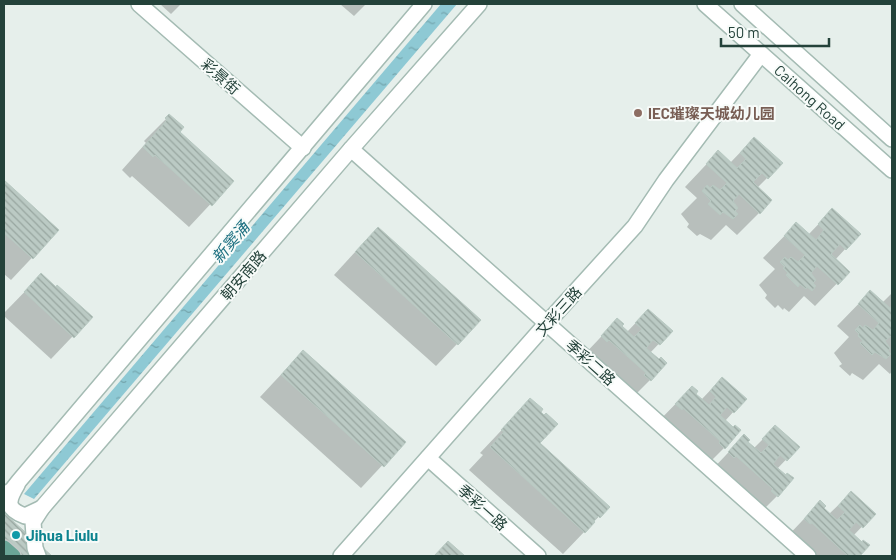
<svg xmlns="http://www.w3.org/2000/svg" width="896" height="560" font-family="Barlow,'Noto Sans SC',sans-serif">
  <defs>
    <pattern id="water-ripples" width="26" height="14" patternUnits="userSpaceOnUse" patternTransform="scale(1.25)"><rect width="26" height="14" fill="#8ec9d4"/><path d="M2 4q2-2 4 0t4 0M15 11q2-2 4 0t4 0" fill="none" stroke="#74a5ad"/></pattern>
    <pattern id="building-back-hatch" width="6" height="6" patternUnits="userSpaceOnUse" patternTransform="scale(1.25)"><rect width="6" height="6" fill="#bbcac4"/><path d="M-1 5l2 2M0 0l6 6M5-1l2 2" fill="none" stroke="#98a6a0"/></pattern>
  </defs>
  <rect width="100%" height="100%" fill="#e6efeb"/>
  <!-- water -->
  <polygon fill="url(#water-ripples)" points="441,4 457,4 34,499 24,494"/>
  <!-- shadow -->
  <g fill="#0003">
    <polygon points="160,4 181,4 171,14"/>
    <polygon points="340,4 366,4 354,16"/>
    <polygon points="169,116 178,132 232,181 189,227 132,176 130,178 122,170 146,143 144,141"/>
    <polygon points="754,138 767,178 757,188 759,213 737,235 726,225 711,240 700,234 697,236 687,227 689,224 681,214 697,198 685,187 718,152 730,163"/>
    <polygon points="4,182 58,230 11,280 4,274"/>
    <polygon points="832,210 859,234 835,260 848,272 815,306 804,296 789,312 784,308 783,310 778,305 775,308 765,298 767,295 759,285 775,269 763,258 796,224 808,235"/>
    <polygon points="356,251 457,344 436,366 334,275"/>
    <polygon points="41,275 91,317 51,359 4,316 4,313"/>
    <polygon points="870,292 882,303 892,293 892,371 890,374 879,364 863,380 852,373 850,376 839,366 842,364 834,353 849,337 837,326"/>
    <polygon points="648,310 671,331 650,353 650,380 628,402 580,359 617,320 620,326 627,332"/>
    <polygon points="303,351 404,442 361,488 260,397"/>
    <polygon points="722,378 745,399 725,421 724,448 702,470 654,426 692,387 694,394 701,400"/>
    <polygon points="530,400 538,443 608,507 563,554 469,470 483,455 480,453"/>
    <polygon points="775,427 798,447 777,469 785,477 777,496 755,518 707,475 744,436 747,442 754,448"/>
    <polygon points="851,493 874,514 853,536 862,543 868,545 858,556 803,556 783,541 820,502 823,508 829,514"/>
  </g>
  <!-- building -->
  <g fill="url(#building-back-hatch)" stroke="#b8c9c2">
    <polygon points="169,114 184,127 180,132 234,181 212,206 155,155 153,157 143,147 167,120 165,118"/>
    <polygon points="754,137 783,163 768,179 762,173 753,182 772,200 760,214 739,194 733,201 738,208 735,211 738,214 733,219 723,212 720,215 708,204 711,201 702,191 707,185 710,188 713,185 720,190 727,183 706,164 718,150 737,168 746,159 740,153"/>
    <polygon points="4,180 59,230 33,259 4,233"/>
    <polygon points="832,208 861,234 846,250 840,244 831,254 850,272 838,285 817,266 811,273 816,280 813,283 816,286 812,291 807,287 806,289 800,284 798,287 786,275 788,273 783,268 785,267 780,262 785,257 788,260 791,257 798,262 805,255 784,236 796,222 816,240 824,230 818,224"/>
    <polygon points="378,227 481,320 458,345 355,252"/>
    <polygon points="41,273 56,287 57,285 93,317 74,338 24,292"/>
    <polygon points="870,290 890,308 892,305 892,335 885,341 890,348 888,351 891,354 886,359 875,352 872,355 860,343 863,341 858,336 859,334 855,330 860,325 863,328 865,325 873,330 879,323 858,304"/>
    <polygon points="648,309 673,331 660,345 653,340 646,348 659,359 661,357 667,363 651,381 644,375 646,373 609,340 607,342 601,336 617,318 624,324 622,326 634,337 642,329 635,323"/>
    <polygon points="303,350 406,442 384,467 281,375"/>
    <polygon points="722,377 747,399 734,413 727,407 720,415 733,427 735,425 741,430 725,449 719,443 720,441 683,408 682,410 675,404 692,386 698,391 696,394 709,405 716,397 710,391"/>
    <polygon points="530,398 543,409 541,412 544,415 546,413 558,424 540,443 610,507 600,518 598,516 594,521 595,522 585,533 490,447 504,432 501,430"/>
    <polygon points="775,425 800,447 787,461 780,455 773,464 786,475 787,473 794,478 778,497 771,491 773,489 736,456 734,458 728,452 744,434 750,440 748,442 761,453 769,445 762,439"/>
    <polygon points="851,491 876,514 863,528 856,522 849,530 862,542 863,540 870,545 860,556 848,556 812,523 810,524 804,519 820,500 826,506 824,508 837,520 845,512 838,506"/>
    <polygon points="4,513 52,556 4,556"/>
    <polygon points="448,541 465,556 434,556"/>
  </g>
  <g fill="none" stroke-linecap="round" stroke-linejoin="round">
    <defs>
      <g id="secondary">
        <polyline points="139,4 303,148"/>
        <polyline points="705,4 892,170"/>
        <polyline points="742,4 892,139"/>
        <polyline points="351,149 808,556"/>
        <polyline points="428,458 538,556"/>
        <path d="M 17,485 C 7,502 6,509 25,516 L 42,508"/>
        <polyline points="4,495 12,490 19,481 424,4"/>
        <polyline points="38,556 35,548 33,522 42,508 351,149 479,4"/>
        <polyline points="341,556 547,323 635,226 666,180 761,54"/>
      </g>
      <polyline id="primary" points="4,548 13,556"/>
    </defs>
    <!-- secondary casing -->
    <use href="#secondary" stroke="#a4bbb3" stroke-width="18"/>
    <!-- primary casing -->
    <use href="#primary" stroke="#c2cac8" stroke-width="18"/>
    <!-- secondary -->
    <use href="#secondary" stroke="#fff" stroke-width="15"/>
    <!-- primary -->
    <use href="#primary" stroke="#6aa596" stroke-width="15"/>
  </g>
  <!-- markers -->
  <circle fill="#8d6e63" stroke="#f7fbf9" stroke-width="2" cx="638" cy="113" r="5"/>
  <circle fill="#0f9aa8" stroke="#f7fbf9" stroke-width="2" cx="16" cy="535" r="5"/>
  <g text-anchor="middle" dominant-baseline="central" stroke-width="4" stroke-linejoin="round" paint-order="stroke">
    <!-- street labels -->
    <g font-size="15" fill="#24423a" stroke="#f7fbf9">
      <text transform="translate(221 76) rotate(41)">彩景街</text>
      <text transform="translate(810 97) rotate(42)">Caihong Road</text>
      <text transform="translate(243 275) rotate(-49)">朝安南路</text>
      <text transform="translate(558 311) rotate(-48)">文彩三路</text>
      <text transform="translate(591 362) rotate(42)">季彩二路</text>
      <text transform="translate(483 507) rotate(42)">季彩一路</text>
    </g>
    <!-- education labels -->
    <g font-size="15" font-weight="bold" fill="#785e54" stroke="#f7fbf9" text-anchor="start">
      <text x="648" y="113">IEC璀璨天城幼儿园</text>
    </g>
    <!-- culture labels -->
    <g font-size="15" font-weight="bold" fill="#0d838f" stroke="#f7fbf9" text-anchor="start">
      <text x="26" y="535">Jihua Liulu</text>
    </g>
    <!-- water labels -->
    <g font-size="16" font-style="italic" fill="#1c6f80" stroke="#f7fbf9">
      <text transform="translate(230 242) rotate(-50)">新窦涌</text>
    </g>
  </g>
  <!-- border -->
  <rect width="896" height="560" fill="none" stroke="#24423a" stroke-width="10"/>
  <!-- scale -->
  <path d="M721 38v8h108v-8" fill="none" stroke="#24423a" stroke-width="2.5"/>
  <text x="728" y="38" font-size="15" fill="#24423a" stroke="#f7fbf9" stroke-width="4" paint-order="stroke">50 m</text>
</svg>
